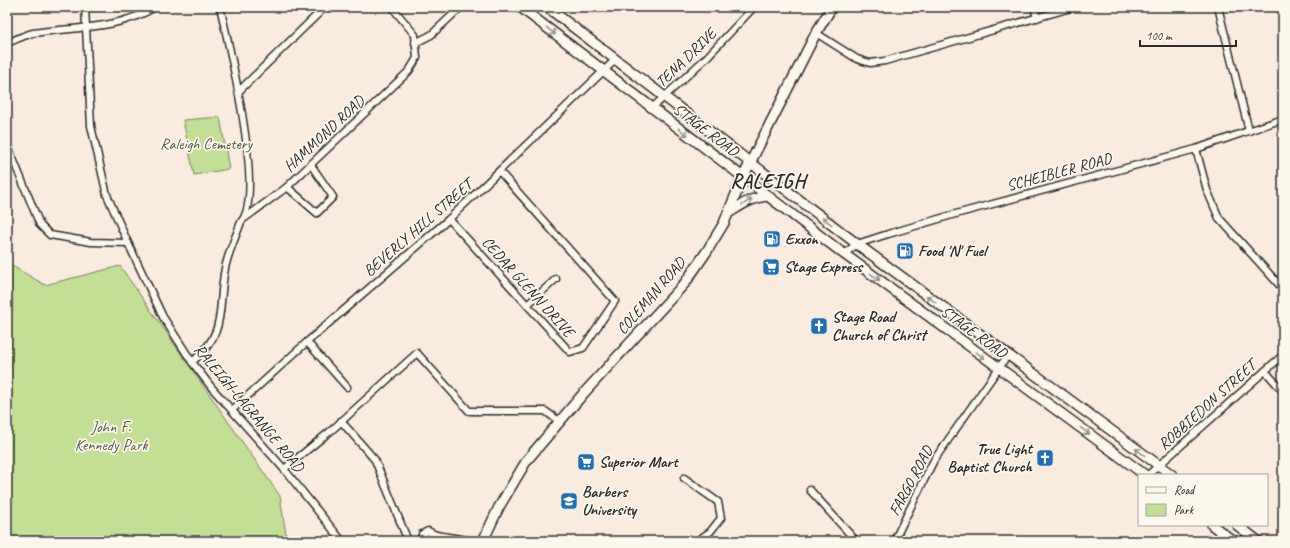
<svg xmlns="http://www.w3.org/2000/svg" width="1290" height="548" font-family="Caveat,sans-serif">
  <rect width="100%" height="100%" fill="#f9ebdd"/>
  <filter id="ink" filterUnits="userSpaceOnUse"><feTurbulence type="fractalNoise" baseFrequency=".025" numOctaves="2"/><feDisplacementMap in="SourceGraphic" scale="8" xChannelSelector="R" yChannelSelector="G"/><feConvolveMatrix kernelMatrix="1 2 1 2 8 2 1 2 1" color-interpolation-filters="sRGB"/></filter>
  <g filter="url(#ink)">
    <!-- green -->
    <g fill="#c3de95" stroke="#778460">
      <polygon points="220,117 229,169 194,175 183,120"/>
      <polygon points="7,263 45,285 120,266 280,496 287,541 7,541"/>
    </g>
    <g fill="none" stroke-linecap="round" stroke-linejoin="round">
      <defs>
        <g id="minor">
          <polyline points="85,7 91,126 107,195 128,243 163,317 192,362 212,388 284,469 342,541"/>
          <polyline points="1034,7 1037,18"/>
          <polyline points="1218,7 1249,131"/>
          <polyline points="816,33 857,59 870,63 885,61 1074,7"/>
          <path d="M 7,43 C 15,40 24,35 33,33 C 74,27 118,30 155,7"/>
          <polyline points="415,43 431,35 461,7"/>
          <polyline points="239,91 325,7"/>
          <polyline points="651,109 706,58 754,7"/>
          <polyline points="7,144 40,225 50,235 91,242 128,243"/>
          <polyline points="1196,149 1207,190 1219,218 1283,289"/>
          <polyline points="287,187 317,213 333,197 311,165"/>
          <polyline points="245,218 287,187 409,71 417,58 415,35 392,7"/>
          <polyline points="449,219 570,352 583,348 615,301 500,172"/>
          <polyline points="844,254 857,244 888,234 952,215 1196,149 1283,119"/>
          <polyline points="527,305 556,279"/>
          <polyline points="307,342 347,387"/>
          <path d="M 192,362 C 226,334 218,313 224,274 C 226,257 235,239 241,222 C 265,195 229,45 220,7"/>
          <polyline points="1265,371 1283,391"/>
          <polyline points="232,410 307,342 449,219 615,60"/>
          <polyline points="341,421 375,460 408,541"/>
          <polyline points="284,469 333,429 417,353 469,411 545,411 559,421"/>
          <polyline points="1148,475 1283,355"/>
          <polyline points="684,478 718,502 721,518 710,532 697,541"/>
          <polyline points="810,490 856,541"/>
          <polyline points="421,541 436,535 473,541"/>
          <polyline points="421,541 422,534 428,531 436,535"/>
          <polyline points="894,541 934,460 1008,355"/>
        </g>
        <g id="secondary">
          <polyline points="520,7 844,254 1145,475"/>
          <polyline points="547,7 857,244 1172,475"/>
          <path d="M 728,213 C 742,205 752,197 768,196"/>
          <polyline points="1212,525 1233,541"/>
          <polyline points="1237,525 1258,541"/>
          <polyline points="483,541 499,507 527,460 583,394 685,283 707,251 724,223 743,177 816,33 832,7"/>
        </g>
      </defs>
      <!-- minor casing -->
      <use href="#minor" stroke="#2b2b2b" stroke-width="9"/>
      <!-- secondary casing -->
      <use href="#secondary" stroke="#2b2b2b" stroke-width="12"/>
      <!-- minor -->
      <use href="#minor" stroke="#fbf7ec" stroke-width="6"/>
      <!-- secondary -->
      <use href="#secondary" stroke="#fbf7ec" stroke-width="9"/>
    </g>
    <!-- one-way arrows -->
    <defs><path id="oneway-shaft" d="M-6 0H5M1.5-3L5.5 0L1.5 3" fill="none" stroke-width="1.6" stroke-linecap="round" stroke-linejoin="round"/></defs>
    <g stroke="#93918c">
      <use href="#oneway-shaft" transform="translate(551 31) rotate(38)"/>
      <use href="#oneway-shaft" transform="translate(683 132) rotate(37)"/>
      <use href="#oneway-shaft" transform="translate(747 202) rotate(-31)"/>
      <use href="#oneway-shaft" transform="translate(827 221) rotate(-142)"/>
      <use href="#oneway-shaft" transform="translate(875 277) rotate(37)"/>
      <use href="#oneway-shaft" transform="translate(931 299) rotate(-144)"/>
      <use href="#oneway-shaft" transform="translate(980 355) rotate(36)"/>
      <use href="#oneway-shaft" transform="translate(1085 431) rotate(36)"/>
      <use href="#oneway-shaft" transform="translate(1140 452) rotate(-144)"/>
    </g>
  </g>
  <!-- icons -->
  <defs>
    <symbol id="fuel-square" viewBox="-11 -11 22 22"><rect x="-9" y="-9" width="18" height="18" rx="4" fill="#1f6fb2" stroke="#fbf7ec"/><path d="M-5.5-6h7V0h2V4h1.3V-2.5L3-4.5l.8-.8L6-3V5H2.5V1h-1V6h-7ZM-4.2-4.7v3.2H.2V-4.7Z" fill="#fff"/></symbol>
    <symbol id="supermarket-square" viewBox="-11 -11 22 22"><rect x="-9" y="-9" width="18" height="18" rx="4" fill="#1f6fb2" stroke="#fbf7ec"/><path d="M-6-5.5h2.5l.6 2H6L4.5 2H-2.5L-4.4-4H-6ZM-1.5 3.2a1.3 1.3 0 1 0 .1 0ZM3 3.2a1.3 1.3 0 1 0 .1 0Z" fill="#fff"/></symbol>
    <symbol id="church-square" viewBox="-11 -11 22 22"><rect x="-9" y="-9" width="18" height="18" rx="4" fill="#1f6fb2" stroke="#fbf7ec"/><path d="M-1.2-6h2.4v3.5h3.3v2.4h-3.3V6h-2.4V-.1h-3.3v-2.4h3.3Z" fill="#fff"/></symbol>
    <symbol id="school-square" viewBox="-11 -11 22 22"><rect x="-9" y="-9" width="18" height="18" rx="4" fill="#1f6fb2" stroke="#fbf7ec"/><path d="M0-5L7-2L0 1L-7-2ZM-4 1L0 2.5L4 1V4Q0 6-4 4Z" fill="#fff"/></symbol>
  </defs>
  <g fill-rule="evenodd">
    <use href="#fuel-square" x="762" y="229" width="20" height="20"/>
    <use href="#fuel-square" x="895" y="241" width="20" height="20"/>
    <use href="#supermarket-square" x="761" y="257" width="20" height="20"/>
    <use href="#church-square" x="809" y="316" width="20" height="20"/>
    <use href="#church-square" x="1035" y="448" width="20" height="20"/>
    <use href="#supermarket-square" x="576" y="452" width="20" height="20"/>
    <use href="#school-square" x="559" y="491" width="20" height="20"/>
  </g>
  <g text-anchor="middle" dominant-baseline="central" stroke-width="3.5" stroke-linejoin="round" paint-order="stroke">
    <!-- street labels -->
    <g font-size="16" fill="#2b2b2b" stroke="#fbf7ec">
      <text transform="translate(686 58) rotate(-44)">TENA DRIVE</text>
      <text transform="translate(706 130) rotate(37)">STAGE ROAD</text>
      <text transform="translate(324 134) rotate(-43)">HAMMOND ROAD</text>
      <text transform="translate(1059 172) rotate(-15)">SCHEIBLER ROAD</text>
      <text transform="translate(418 228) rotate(-41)">BEVERLY HILL STREET</text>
      <text transform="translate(528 287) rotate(48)">CEDAR GLENN DRIVE</text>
      <text transform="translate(651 296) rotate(-49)">COLEMAN ROAD</text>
      <text transform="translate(974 332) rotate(36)">STAGE ROAD</text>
      <text transform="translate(1207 405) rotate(-42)">ROBBIEDON STREET</text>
      <text transform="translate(249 408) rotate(50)">RALEIGH-LAGRANGE ROAD</text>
      <text transform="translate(911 481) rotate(-62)">FARGO ROAD</text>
    </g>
    <!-- park labels -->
    <g font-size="16" fill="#515846" stroke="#fbf7ec">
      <text x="206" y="144">Raleigh Cemetery</text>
      <text x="111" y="427">John F.<tspan x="111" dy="18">Kennedy Park</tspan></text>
    </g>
    <!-- poi labels -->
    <g font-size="16" font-weight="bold" fill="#2b2b2b" stroke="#fbf7ec" text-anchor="start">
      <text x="785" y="239">Exxon</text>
      <text x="918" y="251">Food 'N' Fuel</text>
      <text x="784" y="267">Stage Express</text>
      <text x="832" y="317">Stage Road<tspan x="832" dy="18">Church of Christ</tspan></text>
      <text x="1032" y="449" text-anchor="end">True Light<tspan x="1032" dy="18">Baptist Church</tspan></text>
      <text x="599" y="462">Superior Mart</text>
      <text x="582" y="492">Barbers<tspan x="582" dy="18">University</tspan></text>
    </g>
    <!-- district labels -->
    <g font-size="20" font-weight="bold" letter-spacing="1" fill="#2b2b2b" stroke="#fbf7ec">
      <text x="768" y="181">RALEIGH</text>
    </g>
  </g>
  <!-- margin -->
  <rect width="1290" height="548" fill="none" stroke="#fbf7ec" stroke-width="24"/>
  <rect x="12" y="12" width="1266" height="524" fill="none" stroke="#2b2b2b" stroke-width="1.5" filter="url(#ink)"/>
  <!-- legend -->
  <rect x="1138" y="474" width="130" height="52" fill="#fbf7ec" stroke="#a8a59f"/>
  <rect x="1146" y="487" width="20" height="6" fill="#fbf7ec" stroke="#a8a59f"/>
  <text x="1174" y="494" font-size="12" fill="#2b2b2b">Road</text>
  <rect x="1146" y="504" width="20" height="12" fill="#c3de95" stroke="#a8a59f"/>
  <text x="1174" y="514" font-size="12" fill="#2b2b2b">Park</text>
  <!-- scale -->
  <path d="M1140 40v6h96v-6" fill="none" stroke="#2b2b2b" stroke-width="2"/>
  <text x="1146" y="40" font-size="12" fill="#2b2b2b" stroke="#fbf7ec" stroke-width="3" paint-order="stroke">100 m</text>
</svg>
